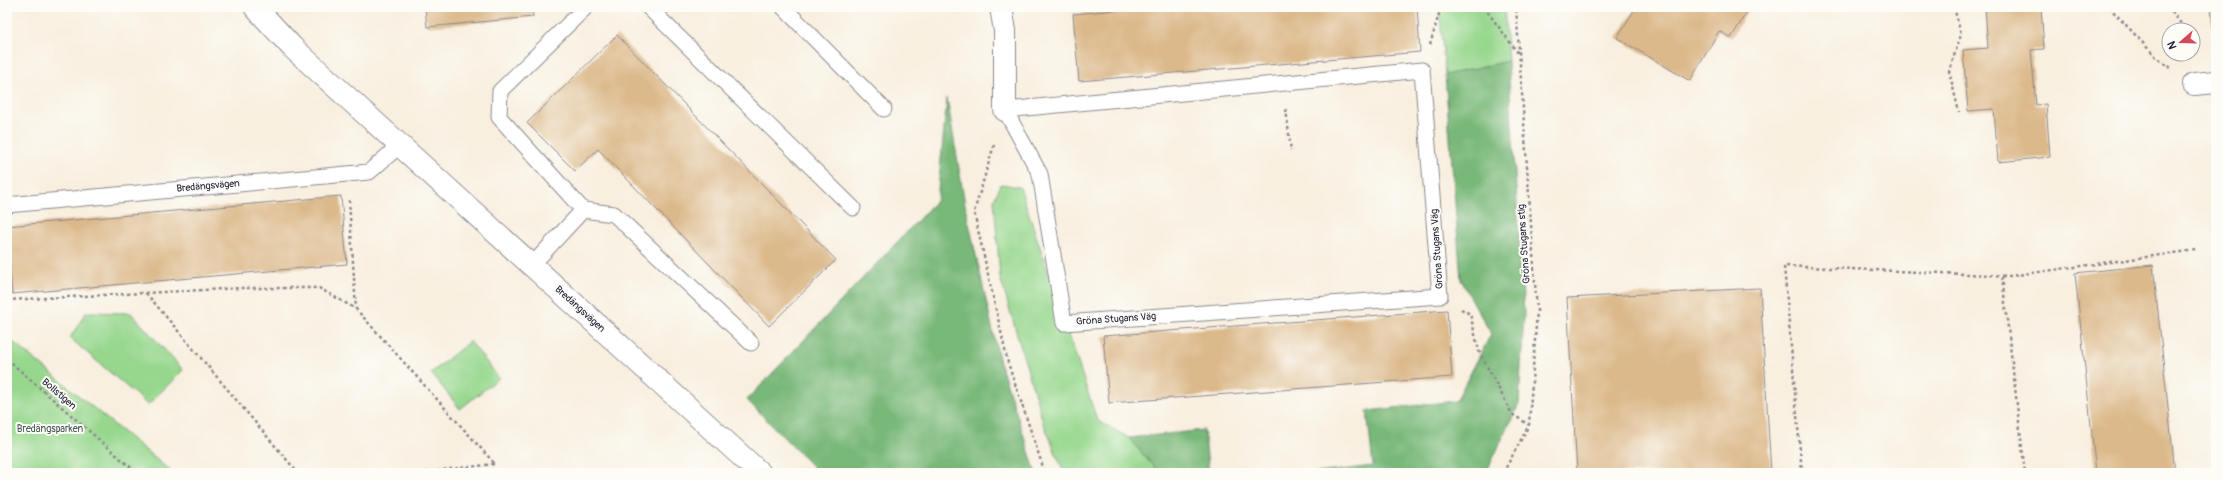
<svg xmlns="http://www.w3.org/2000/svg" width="2223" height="480" font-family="Pangolin,sans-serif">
  <rect width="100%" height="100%" fill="#fdfcf7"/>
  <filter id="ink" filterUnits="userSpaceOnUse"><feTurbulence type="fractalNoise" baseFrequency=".025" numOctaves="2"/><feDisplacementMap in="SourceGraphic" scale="8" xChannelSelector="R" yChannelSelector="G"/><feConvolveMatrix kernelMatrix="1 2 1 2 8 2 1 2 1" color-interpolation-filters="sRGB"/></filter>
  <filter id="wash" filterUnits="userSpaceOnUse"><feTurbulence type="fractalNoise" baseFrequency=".012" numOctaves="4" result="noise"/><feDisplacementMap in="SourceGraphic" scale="16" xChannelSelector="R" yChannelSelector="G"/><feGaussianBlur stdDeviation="0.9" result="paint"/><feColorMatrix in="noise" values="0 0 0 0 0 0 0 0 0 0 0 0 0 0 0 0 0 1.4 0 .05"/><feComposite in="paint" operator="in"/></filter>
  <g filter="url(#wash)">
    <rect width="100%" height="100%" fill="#f8efdf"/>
    <!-- green -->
    <g fill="#96d78d" stroke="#5c7c64">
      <polygon points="1439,7 1504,7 1508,61 1445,75"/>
      <polygon points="1001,184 1020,187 1097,420 1129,438 1159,473 1064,473 1043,422 1000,277 994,200"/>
      <polygon points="86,312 131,313 183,370 148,405 70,338"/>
      <polygon points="7,337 173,473 7,473"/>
      <polygon points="470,341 499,378 460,409 431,373"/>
    </g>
    <!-- forest -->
    <g fill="#78b878" stroke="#4d6d5a">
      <polygon points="1508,61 1524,314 1519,404 1486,473 1315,473 1373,466 1367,411 1456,401 1491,334 1461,280 1445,75"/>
      <polygon points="947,98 966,210 1000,363 1036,473 819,473 747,400 937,200"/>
      <polygon points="1204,430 1209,473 1159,473 1129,438"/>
    </g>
    <g id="blocks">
      <!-- building -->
      <g fill="#dcb98b">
        <polygon points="425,7 532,7 533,17 427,27"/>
        <polygon points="1151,7 1417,7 1420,52 1079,81 1073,14"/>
        <polygon points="1636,7 1750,7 1731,38 1719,31 1690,81 1617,38"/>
        <polygon points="1985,7 2041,7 2044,49 2031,50 2036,105 2046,104 2050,157 1998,162 1994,109 1968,111 1963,50 1988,48"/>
        <polygon points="2211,7 2216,7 2216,27 2213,27"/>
        <polygon points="617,35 836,260 769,326 598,149 575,171 527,123"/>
        <polygon points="341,196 347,264 12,294 7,226"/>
        <polygon points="2153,265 2175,473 2096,473 2075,273"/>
        <polygon points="1760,288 1771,473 1577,473 1567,298"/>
        <polygon points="1447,310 1452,377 1109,403 1103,336"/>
      </g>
    </g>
  </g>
  <g filter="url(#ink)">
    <use href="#blocks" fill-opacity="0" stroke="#8d888d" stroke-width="1"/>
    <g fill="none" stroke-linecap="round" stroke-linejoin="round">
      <defs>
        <g id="service">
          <polyline points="586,7 500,91 499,117 583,210 614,214 751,343"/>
          <polyline points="648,7 853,208"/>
          <polyline points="783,7 884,109"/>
          <polygon points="1422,70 1440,296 1064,323 1040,174 1005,110"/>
          <polyline points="7,205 369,172 400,145"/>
          <polyline points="532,265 583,210"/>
        </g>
        <g id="minor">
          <polyline points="1001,7 1005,31 1005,110"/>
          <polyline points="2194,84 2216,82"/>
        </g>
        <polyline id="tertiary" points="255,7 292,47 760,473"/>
      </defs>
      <!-- service casing -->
      <use href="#service" stroke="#8d888d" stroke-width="17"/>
      <!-- minor casing -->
      <use href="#minor" stroke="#8d888d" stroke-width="24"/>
      <!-- tertiary casing -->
      <use href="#tertiary" stroke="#8d888d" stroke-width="24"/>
      <!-- path -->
      <g stroke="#8d888d" stroke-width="2.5" stroke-dasharray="3 3" stroke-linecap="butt">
        <polyline points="1484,7 1518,53"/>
        <polyline points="1954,7 1961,35 1949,71 1959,112"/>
        <polyline points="2109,7 2158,59 2171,68"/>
        <polyline points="2168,7 2186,30"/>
        <polyline points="1032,9 1050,7"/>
        <polyline points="2193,43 2198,54"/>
        <polyline points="1430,45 1441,7"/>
        <polyline points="1286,109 1291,151"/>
        <polyline points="994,145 974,212 1008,363 1045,473"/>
        <polyline points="349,200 356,309"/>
        <polyline points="2002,277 2025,473"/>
        <polyline points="146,293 298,473"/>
        <polyline points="7,300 242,288 319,288 356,309 495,464 415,473"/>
        <polyline points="1461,309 1470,314 1479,351 1512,414 1529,425"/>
        <polyline points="7,359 137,473"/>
        <polyline points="1503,473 1529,425 1537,311 1516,7"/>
        <polyline points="1802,473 1784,266 2010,276 2196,250"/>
      </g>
      <!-- service -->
      <use href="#service" stroke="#fff" stroke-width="15"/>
      <!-- minor -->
      <use href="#minor" stroke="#fff" stroke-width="22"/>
      <!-- tertiary -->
      <use href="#tertiary" stroke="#fff" stroke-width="22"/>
    </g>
  </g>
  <g text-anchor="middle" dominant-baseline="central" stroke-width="4" stroke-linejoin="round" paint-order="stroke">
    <!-- street labels -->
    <g font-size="10" fill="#22223b" stroke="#fdfcf7">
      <text transform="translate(208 186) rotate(-5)">Bredängsvägen</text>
      <text transform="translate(1524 244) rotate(-94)">Gröna Stugans stig</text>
      <text transform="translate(1437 249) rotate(-94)">Gröna Stugans Väg</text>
      <text transform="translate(580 309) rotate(42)">Bredängsvägen</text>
      <text transform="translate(1116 319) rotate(-4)">Gröna Stugans Väg</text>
      <text transform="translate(59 394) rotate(41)">Bollstigen</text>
    </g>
    <!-- park labels -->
    <g font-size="10" fill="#455854" stroke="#fdfcf7">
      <text x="50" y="429">Bredängsparken</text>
    </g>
  </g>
  <!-- margin -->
  <rect width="2223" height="480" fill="none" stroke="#fdfcf7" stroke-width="24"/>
  <!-- north arrow -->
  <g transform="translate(2181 42) rotate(250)"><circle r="19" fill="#fdfcf7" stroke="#a5a5ac"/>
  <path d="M0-3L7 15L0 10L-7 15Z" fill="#d1495b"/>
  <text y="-6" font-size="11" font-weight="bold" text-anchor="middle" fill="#22223b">N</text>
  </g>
</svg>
